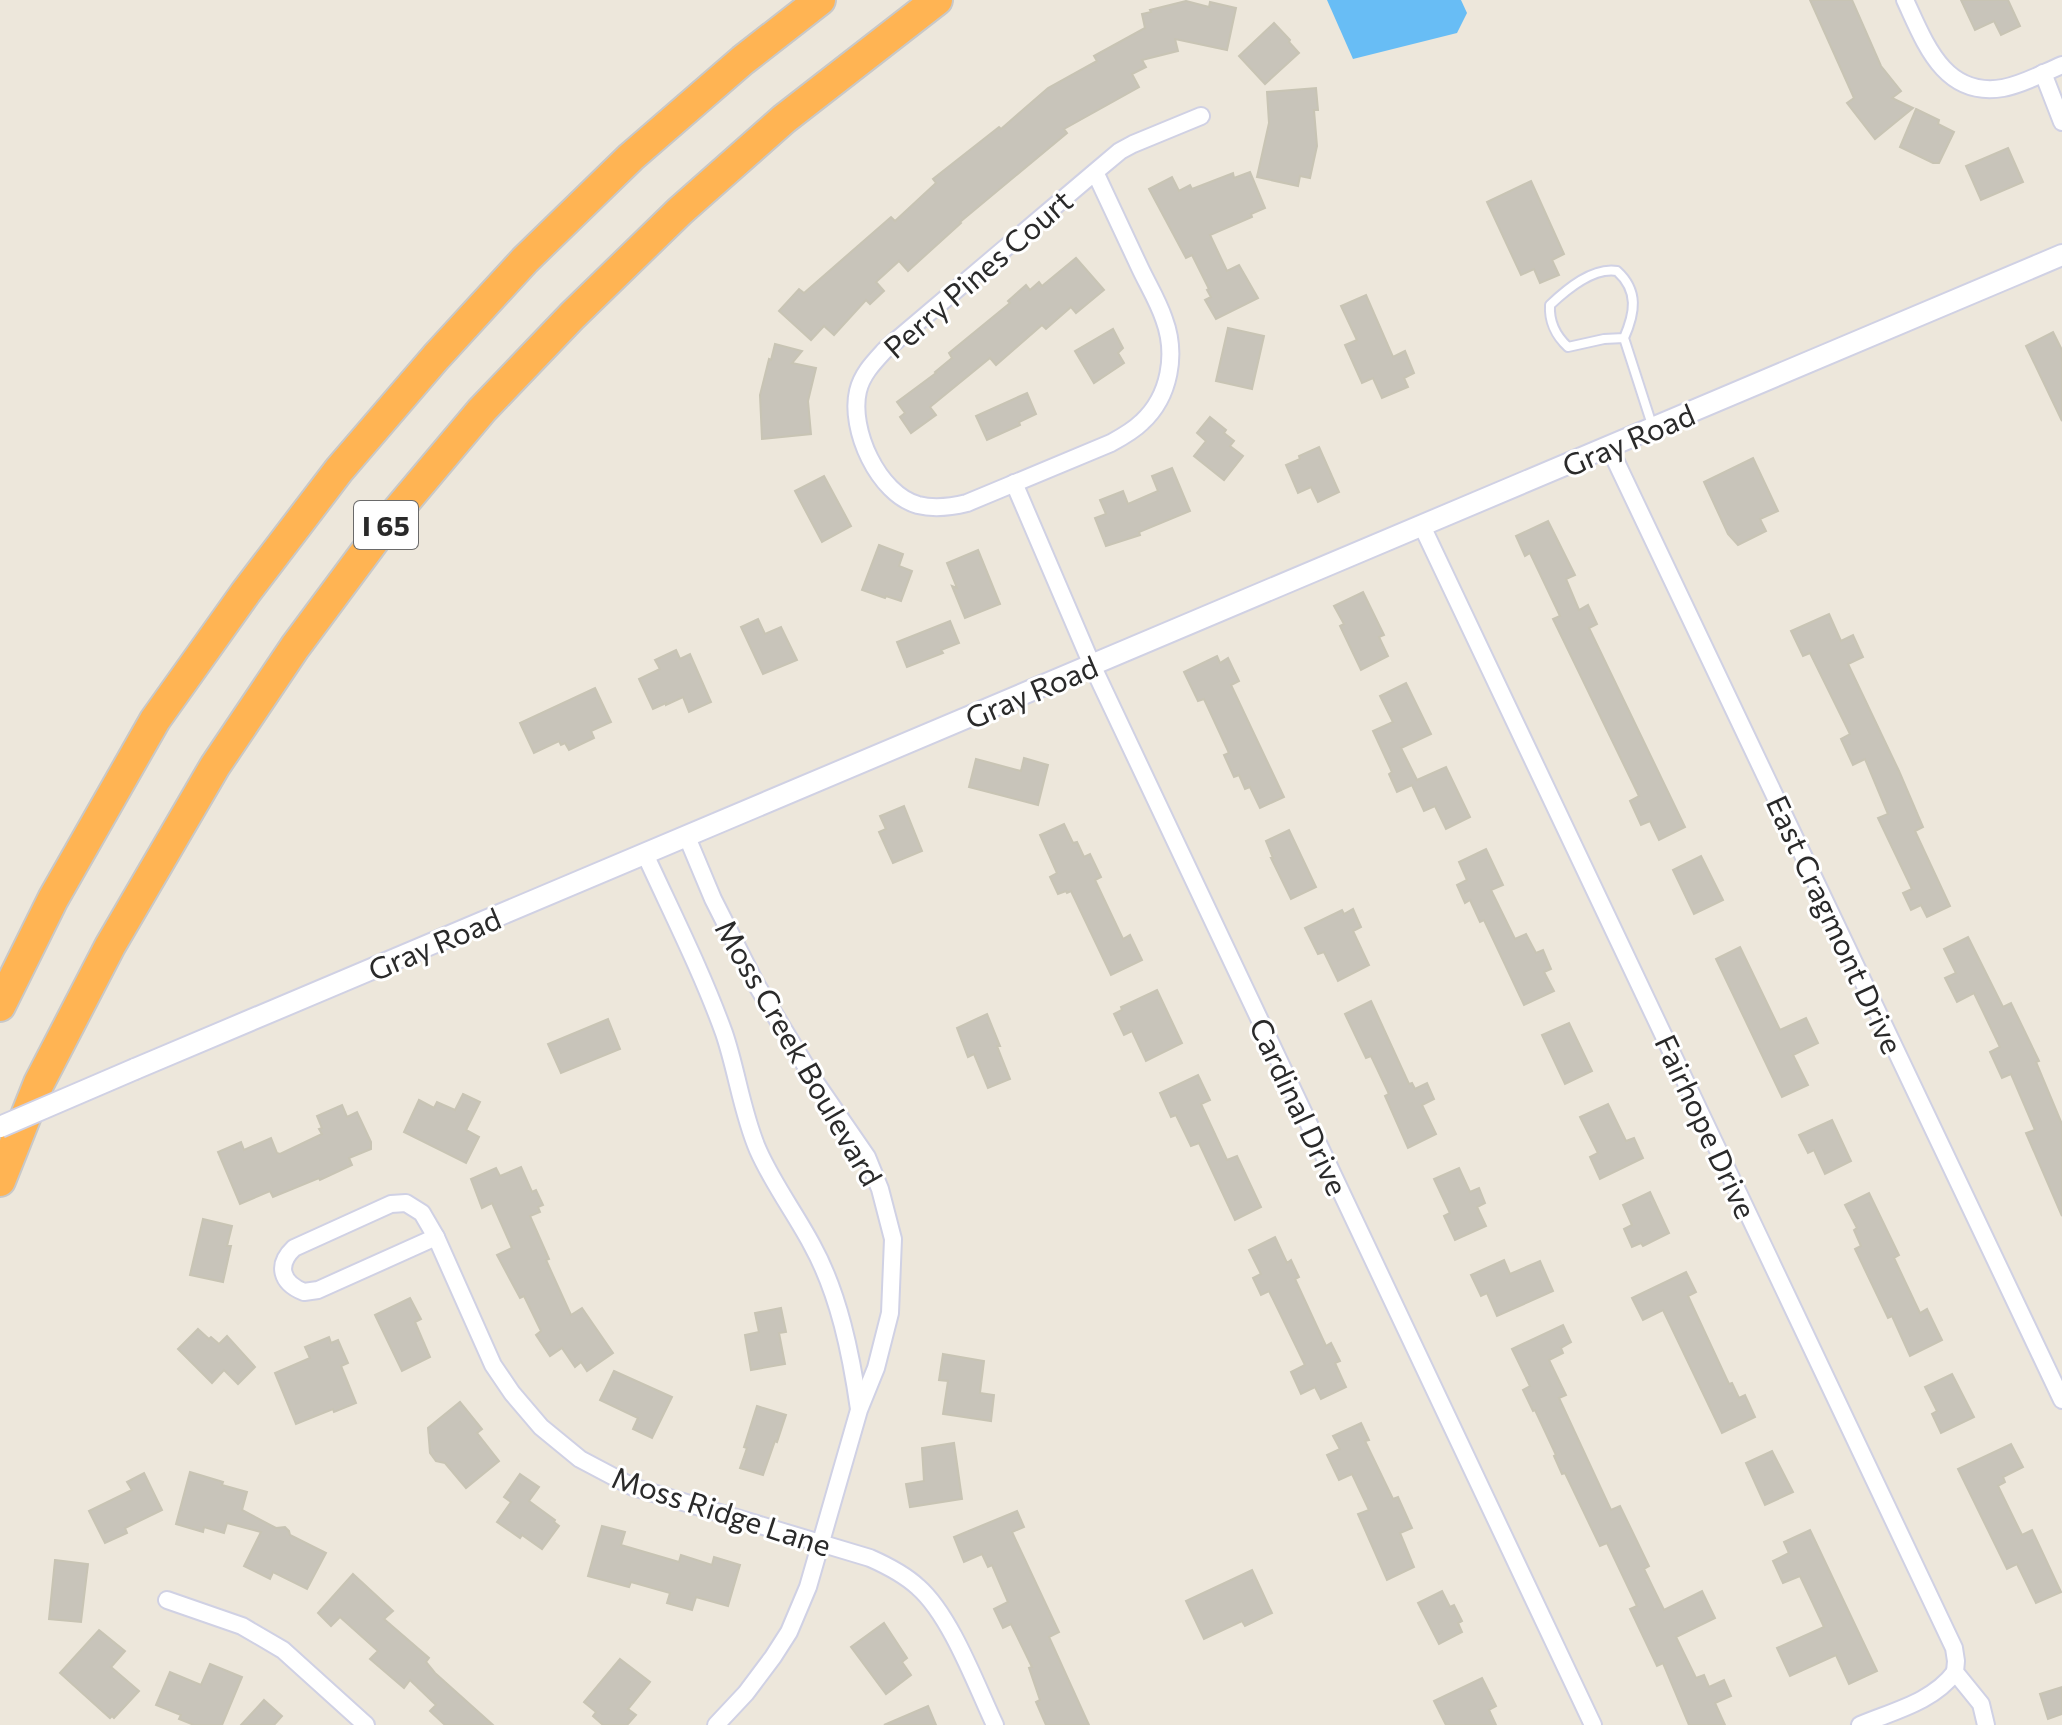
<svg xmlns="http://www.w3.org/2000/svg" width="2062" height="1725" font-family="Commissioner,sans-serif">
  <rect width="100%" height="100%" fill="#ede7db"/>
  <!-- water -->
  <polygon fill="#68bdf5" points="1327,0 1461,0 1467,13 1457,33 1353,59"/>
  <!-- building -->
  <g fill="#c8c4ba" stroke="#c8c4b4" stroke-width="2">
    <polygon points="1810,0 1852,0 1881,66 1901,91 1892,98 1913,108 1875,139 1847,103 1854,98"/>
    <polygon points="1961,0 2008,0 2020,26 2001,35 1994,21 1975,30"/>
    <polygon points="1186,1 1209,7 1210,2 1236,8 1227,50 1175,39 1178,51 1142,60 1146,67 1132,74 1139,87 1064,129 1067,133 960,222 961,223 908,271 899,261 876,282 884,291 870,304 866,300 834,335 824,326 811,340 779,311 799,289 804,293 891,217 895,221 936,183 933,179 999,127 1001,129 1048,88 1097,61 1094,56 1145,28 1142,14 1151,12 1150,10"/>
    <polygon points="1274,23 1290,40 1289,42 1299,53 1265,84 1239,56"/>
    <polygon points="1316,88 1318,110 1314,110 1317,146 1310,178 1300,176 1298,186 1257,177 1269,123 1267,92"/>
    <polygon points="1916,109 1939,120 1938,124 1954,132 1939,163 1933,163 1900,147"/>
    <polygon points="2008,148 2023,182 1981,200 1966,166"/>
    <polygon points="1250,172 1265,208 1251,214 1252,217 1210,235 1227,271 1239,265 1258,298 1216,319 1205,300 1211,297 1207,290 1209,289 1192,255 1186,258 1149,189 1172,177 1179,191 1190,185 1192,189 1233,173 1234,178"/>
    <polygon points="1531,181 1564,254 1552,260 1559,275 1540,283 1534,269 1521,275 1487,202"/>
    <polygon points="1076,258 1104,290 1076,313 1071,307 1046,329 1042,325 996,365 990,358 930,407 936,415 911,433 900,417 905,413 897,402 936,373 935,372 952,358 949,353 1010,303 1008,301 1026,285 1030,290 1039,282 1042,286"/>
    <polygon points="1366,295 1393,357 1405,351 1414,373 1404,378 1408,387 1382,398 1373,378 1362,383 1345,345 1357,340 1341,306"/>
    <polygon points="1228,328 1264,336 1252,389 1216,381"/>
    <polygon points="1113,329 1123,348 1118,353 1124,363 1094,383 1075,351"/>
    <polygon points="2053,332 2062,350 2062,421 2026,346"/>
    <polygon points="775,344 802,351 792,363 816,368 808,401 811,434 762,439 760,395 769,359 771,360"/>
    <polygon points="1027,393 1036,414 1019,422 1020,425 987,440 976,416"/>
    <polygon points="1210,417 1226,430 1224,433 1234,441 1230,446 1243,456 1224,480 1194,456 1206,441 1197,433"/>
    <polygon points="1319,447 1339,492 1318,502 1311,487 1298,493 1286,465 1300,459 1299,456"/>
    <polygon points="1753,458 1778,511 1760,519 1766,531 1738,545 1728,534 1704,482"/>
    <polygon points="1172,468 1190,511 1139,532 1140,535 1106,546 1095,518 1106,514 1100,500 1123,491 1128,504 1158,491 1152,476"/>
    <polygon points="824,476 851,526 822,542 795,491"/>
    <polygon points="1548,521 1575,575 1566,579 1579,610 1588,605 1597,624 1589,628 1685,827 1659,840 1650,821 1641,825 1630,801 1639,796 1553,619 1560,616 1530,553 1525,556 1516,536"/>
    <polygon points="879,545 903,554 899,566 912,571 901,601 886,596 885,598 862,590"/>
    <polygon points="978,550 1000,604 965,618 952,586 957,588 947,563"/>
    <polygon points="1363,592 1384,635 1379,637 1388,656 1361,670 1340,626 1344,624 1334,606"/>
    <polygon points="1829,614 1841,641 1853,635 1863,657 1848,664 1899,771 1923,827 1915,831 1950,906 1927,917 1921,905 1911,910 1903,893 1912,889 1878,818 1888,814 1865,759 1853,765 1841,739 1850,734 1810,653 1803,656 1791,631"/>
    <polygon points="758,619 765,634 781,627 797,660 763,674 741,627"/>
    <polygon points="950,621 959,643 941,650 943,653 907,667 897,642"/>
    <polygon points="676,650 680,659 690,654 711,702 689,712 683,697 666,705 666,703 653,709 639,679 660,669 655,660"/>
    <polygon points="1217,656 1220,663 1228,658 1239,681 1231,685 1284,797 1260,808 1250,787 1245,789 1239,775 1234,777 1224,755 1229,753 1204,699 1198,701 1184,672"/>
    <polygon points="1406,683 1431,734 1401,748 1417,780 1446,767 1470,817 1446,829 1435,806 1424,811 1412,785 1397,792 1389,774 1392,772 1373,731 1393,722 1380,696"/>
    <polygon points="595,688 611,722 591,731 594,738 569,750 565,743 561,745 559,741 534,753 520,723"/>
    <polygon points="1024,758 1048,765 1038,805 969,787 976,759 1021,771"/>
    <polygon points="904,806 922,851 893,863 879,832 886,829 880,816"/>
    <polygon points="1064,824 1073,843 1077,842 1084,857 1090,854 1101,877 1095,880 1123,939 1130,935 1142,960 1111,975 1071,891 1067,893 1066,891 1058,894 1050,877 1057,873 1040,835"/>
    <polygon points="1289,830 1316,887 1291,899 1271,858 1273,858 1266,841"/>
    <polygon points="1486,849 1503,885 1491,890 1515,939 1526,934 1536,953 1543,950 1551,969 1544,972 1554,991 1524,1005 1484,920 1480,922 1470,900 1465,903 1457,885 1467,880 1459,862"/>
    <polygon points="1701,856 1723,900 1694,914 1673,870"/>
    <polygon points="1353,909 1361,927 1353,931 1369,965 1338,981 1324,952 1318,954 1305,928 1342,910 1344,914"/>
    <polygon points="1968,937 2003,1007 2011,1003 2039,1061 2036,1062 2062,1124 2062,1216 2026,1133 2035,1130 2011,1074 2002,1078 1990,1052 2000,1047 1974,993 1957,1002 1945,978 1956,973 1944,949"/>
    <polygon points="1740,947 1780,1030 1806,1018 1818,1043 1793,1055 1808,1085 1782,1097 1716,959"/>
    <polygon points="1157,990 1182,1043 1146,1061 1132,1031 1124,1035 1114,1014 1122,1010 1121,1007"/>
    <polygon points="1371,1001 1409,1084 1412,1083 1415,1089 1427,1083 1434,1099 1422,1105 1436,1134 1408,1148 1385,1096 1389,1094 1371,1056 1366,1058 1345,1014"/>
    <polygon points="987,1014 1000,1046 997,1046 1010,1079 988,1088 974,1054 968,1057 957,1028"/>
    <polygon points="608,1019 620,1049 561,1073 548,1044"/>
    <polygon points="1569,1023 1592,1071 1565,1084 1542,1035"/>
    <polygon points="1198,1075 1210,1100 1201,1104 1227,1160 1237,1156 1261,1207 1235,1220 1199,1143 1191,1146 1176,1115 1171,1117 1160,1093"/>
    <polygon points="463,1094 480,1102 466,1130 479,1137 466,1163 404,1132 419,1100 434,1108 437,1102 455,1110"/>
    <polygon points="1608,1104 1626,1141 1634,1138 1643,1158 1600,1179 1590,1157 1598,1153 1580,1117"/>
    <polygon points="342,1105 347,1117 357,1112 371,1142 371,1149 349,1158 352,1165 320,1180 319,1178 273,1197 270,1191 240,1204 218,1152 241,1142 244,1150 271,1138 277,1153 280,1154 322,1134 319,1129 322,1128 317,1116"/>
    <polygon points="1832,1120 1851,1161 1825,1174 1814,1150 1808,1153 1799,1135"/>
    <polygon points="521,1167 532,1192 536,1190 543,1205 538,1207 540,1212 530,1216 549,1259 546,1260 571,1315 582,1308 613,1353 587,1371 581,1362 575,1367 562,1348 550,1356 536,1335 541,1331 524,1296 520,1298 497,1255 512,1248 492,1203 482,1208 471,1179 496,1168 500,1176"/>
    <polygon points="1459,1168 1470,1192 1479,1188 1485,1203 1477,1207 1486,1226 1455,1240 1444,1216 1450,1213 1434,1179"/>
    <polygon points="1650,1192 1669,1233 1643,1246 1641,1243 1632,1247 1624,1229 1632,1225 1623,1205"/>
    <polygon points="1869,1193 1899,1255 1894,1258 1920,1313 1927,1309 1942,1340 1910,1356 1892,1316 1888,1318 1855,1249 1861,1246 1854,1230 1857,1228 1845,1205"/>
    <polygon points="203,1219 232,1226 227,1246 231,1246 223,1282 190,1275"/>
    <polygon points="1275,1237 1287,1263 1291,1260 1299,1277 1295,1279 1326,1346 1331,1343 1340,1361 1335,1363 1346,1387 1321,1399 1315,1387 1301,1394 1291,1372 1305,1365 1269,1291 1261,1295 1253,1278 1261,1274 1249,1250"/>
    <polygon points="1504,1260 1510,1274 1540,1261 1553,1291 1497,1316 1487,1293 1481,1296 1471,1275"/>
    <polygon points="1686,1272 1696,1292 1688,1296 1729,1384 1732,1383 1739,1398 1745,1395 1755,1417 1722,1433 1663,1310 1643,1320 1632,1298"/>
    <polygon points="410,1298 421,1319 415,1322 430,1357 402,1371 375,1315"/>
    <polygon points="781,1308 786,1332 779,1333 785,1364 751,1370 745,1335 759,1332 755,1313"/>
    <polygon points="1563,1325 1571,1342 1561,1348 1563,1353 1549,1360 1566,1395 1559,1398 1611,1510 1620,1506 1649,1566 1644,1569 1664,1610 1702,1591 1715,1618 1676,1637 1696,1678 1704,1675 1709,1687 1724,1680 1731,1696 1715,1703 1725,1725 1689,1725 1663,1663 1657,1666 1630,1609 1637,1606 1607,1543 1600,1546 1565,1473 1562,1474 1554,1456 1556,1455 1535,1410 1533,1411 1523,1390 1530,1386 1512,1349"/>
    <polygon points="198,1329 209,1339 211,1337 219,1344 227,1336 255,1367 238,1384 224,1370 212,1383 178,1349"/>
    <polygon points="329,1337 331,1343 338,1340 348,1363 341,1366 356,1403 334,1412 333,1409 296,1424 275,1373 310,1358 305,1347"/>
    <polygon points="943,1354 984,1361 980,1393 994,1395 991,1421 943,1414 948,1381 939,1380"/>
    <polygon points="614,1371 672,1397 652,1438 633,1429 638,1418 600,1400"/>
    <polygon points="1952,1374 1974,1417 1941,1433 1932,1414 1937,1411 1925,1387"/>
    <polygon points="460,1402 482,1429 477,1433 499,1461 466,1488 445,1463 436,1461 430,1453 428,1428"/>
    <polygon points="757,1406 786,1415 777,1442 775,1441 763,1475 740,1468 747,1448 744,1447"/>
    <polygon points="1361,1423 1369,1440 1365,1441 1393,1499 1398,1497 1412,1528 1400,1533 1414,1567 1387,1580 1358,1514 1369,1510 1352,1474 1339,1480 1327,1455 1340,1449 1333,1436"/>
    <polygon points="954,1443 962,1499 910,1507 906,1484 924,1481 922,1448"/>
    <polygon points="2011,1444 2023,1467 2003,1477 2005,1482 1998,1486 2022,1535 2032,1530 2061,1592 2036,1603 2017,1564 2007,1569 1958,1469"/>
    <polygon points="1772,1451 1793,1492 1765,1505 1746,1463"/>
    <polygon points="190,1472 223,1482 222,1485 247,1492 242,1510 276,1528 285,1527 289,1531 290,1535 326,1553 307,1589 273,1572 270,1579 244,1566 261,1532 227,1523 224,1533 204,1527 203,1532 176,1524"/>
    <polygon points="144,1473 162,1510 125,1528 127,1533 105,1543 89,1511 132,1490 127,1482"/>
    <polygon points="520,1474 539,1487 529,1501 555,1520 554,1522 559,1526 542,1549 522,1535 520,1538 497,1522 511,1502 504,1497"/>
    <polygon points="1017,1511 1024,1527 1012,1532 1059,1632 1049,1637 1089,1725 1046,1725 1036,1702 1040,1700 1029,1668 1032,1667 1011,1624 1003,1628 994,1609 1008,1602 992,1565 988,1567 982,1554 964,1562 954,1537"/>
    <polygon points="602,1526 625,1532 621,1545 679,1562 681,1555 712,1565 714,1557 740,1565 728,1606 696,1597 692,1610 667,1603 670,1593 631,1582 629,1587 588,1576"/>
    <polygon points="1810,1530 1877,1671 1849,1684 1836,1655 1790,1676 1777,1648 1824,1627 1800,1576 1783,1583 1773,1561 1789,1553 1784,1542"/>
    <polygon points="55,1560 88,1564 81,1622 49,1619"/>
    <polygon points="1252,1570 1272,1613 1245,1626 1242,1621 1204,1639 1186,1601"/>
    <polygon points="353,1574 393,1611 384,1619 429,1658 426,1662 435,1673 493,1725 445,1725 430,1711 436,1705 410,1680 404,1688 370,1659 378,1651 340,1617 331,1626 318,1613"/>
    <polygon points="1442,1591 1450,1607 1454,1605 1462,1621 1458,1623 1462,1632 1439,1644 1418,1603"/>
    <polygon points="884,1623 907,1658 902,1662 911,1675 886,1694 851,1647"/>
    <polygon points="99,1630 125,1651 111,1667 139,1691 114,1718 112,1716 110,1718 60,1673"/>
    <polygon points="620,1659 650,1682 628,1709 636,1715 627,1725 603,1725 593,1716 596,1712 584,1702"/>
    <polygon points="210,1664 242,1677 222,1725 194,1725 179,1719 181,1715 156,1705 170,1672 201,1685"/>
    <polygon points="1482,1678 1496,1706 1489,1710 1496,1725 1446,1725 1434,1701"/>
    <polygon points="2062,1687 2062,1714 2048,1719 2040,1694"/>
    <polygon points="264,1700 282,1716 274,1725 241,1725"/>
    <polygon points="928,1706 936,1725 884,1725"/>
  </g>
  <g fill="none" stroke-linecap="round" stroke-linejoin="round">
    <defs>
      <path id="service" d="M 1624,338 L 1604,339 L 1568,347 C 1556,336 1549,321 1550,305 C 1567,289 1593,267 1617,271 C 1639,291 1635,313 1624,338 L 1653,428"/>
      <g id="minor">
        <path d="M 1905,0 C 1925,43 1944,98 2003,88 C 2024,84 2043,73 2062,65"/>
        <polyline points="2043,73 2062,122"/>
        <path d="M 1095,172 C 1110,204 1125,236 1140,268 C 1148,285 1158,301 1164,319 C 1177,354 1170,396 1142,422 C 1133,431 1122,437 1111,443 L 967,503 C 951,507 934,509 918,505 C 878,494 849,429 858,391 C 862,374 874,362 885,350 L 1095,172 L 1120,151 L 1133,144 L 1201,116"/>
        <polyline points="1609,447 2062,1400"/>
        <polyline points="1014,483 1092,665 1593,1725"/>
        <polyline points="1422,526 1954,1648 1956,1661 1955,1672 1981,1704 1986,1725"/>
        <polyline points="687,837 713,899 756,984 816,1083 867,1157 880,1189 893,1239 890,1313 876,1368 859,1410 808,1587 789,1632 773,1657 746,1693 716,1725"/>
        <path d="M 645,854 C 672,913 702,972 724,1033 C 737,1071 742,1113 758,1150 C 773,1184 795,1213 812,1245 C 839,1294 851,1354 859,1409"/>
        <path d="M 406,1203 L 422,1213 L 436,1237 L 318,1290 L 304,1292 C 281,1283 276,1265 294,1248 L 391,1204 Z"/>
        <path d="M 436,1237 L 493,1365 L 512,1393 L 541,1427 L 580,1459 L 633,1487 L 870,1558 C 888,1566 904,1574 918,1587 C 951,1616 976,1685 995,1725"/>
        <polyline points="167,1600 242,1626 283,1650 366,1725"/>
        <path d="M 1860,1725 C 1893,1711 1933,1702 1955,1672"/>
      </g>
      <polyline id="tertiary" points="135,1069 2062,255"/>
      <g id="motorway">
        <polyline points="0,1006 53,899 155,720 246,592 339,470 436,357 525,260 631,157 743,60 820,0"/>
        <polyline points="0,1181 39,1083 110,946 215,766 295,647 387,523 482,410 572,316 680,211 784,119 937,0"/>
      </g>
    </defs>
    <!-- service casing -->
    <use href="#service" stroke="#d0d1e4" stroke-width="12"/>
    <!-- minor casing -->
    <use href="#minor" stroke="#d0d1e4" stroke-width="20"/>
    <!-- tertiary casing -->
    <use href="#tertiary" stroke="#d0d1e4" stroke-width="24"/>
    <!-- motorway casing -->
    <use href="#motorway" stroke="#c8c8c8" stroke-width="34"/>
    <!-- service -->
    <use href="#service" stroke="#fff" stroke-width="8"/>
    <!-- minor -->
    <use href="#minor" stroke="#fff" stroke-width="16"/>
    <!-- tertiary -->
    <use href="#tertiary" stroke="#fff" stroke-width="20"/>
    <!-- motorway -->
    <use href="#motorway" stroke="#ffb453" stroke-width="30"/>
    <defs>
      <polyline id="tertiary-bridge" points="0,1127 135,1069"/>
    </defs>
    <!-- tertiary-bridge casing -->
    <use href="#tertiary-bridge" stroke="#d0d1e4" stroke-width="24" stroke-linecap="butt"/>
    <!-- tertiary-bridge -->
    <use href="#tertiary-bridge" stroke="#fff" stroke-width="20"/>
  </g>
  <g text-anchor="middle" dominant-baseline="central" stroke-width="6" stroke-linejoin="round" paint-order="stroke">
    <!-- shield labels -->
    <rect fill="#fff" stroke="#6a6a6a" stroke-width="2" x="354" y="501" width="64" height="48" rx="6"/>
    <g font-size="28" font-weight="bold" fill="#2a2a2a">
      <text x="386" y="525">I 65</text>
    </g>
    <!-- street labels -->
    <g font-size="30" fill="#2a2a2a" stroke="#fff">
      <text transform="translate(977 273) rotate(-41)">Perry Pines Court</text>
      <text transform="translate(1628 439) rotate(-23)">Gray Road</text>
      <text transform="translate(1031 691) rotate(-23)">Gray Road</text>
      <text transform="translate(1836 924) rotate(65)">East Cragmont Drive</text>
      <text transform="translate(434 943) rotate(-23)">Gray Road</text>
      <text transform="translate(800 1052) rotate(60)">Moss Creek Boulevard</text>
      <text transform="translate(1300 1106) rotate(65)">Cardinal Drive</text>
      <text transform="translate(1707 1126) rotate(65)">Fairhope Drive</text>
      <text transform="translate(722 1510) rotate(18)">Moss Ridge Lane</text>
    </g>
  </g>
</svg>
